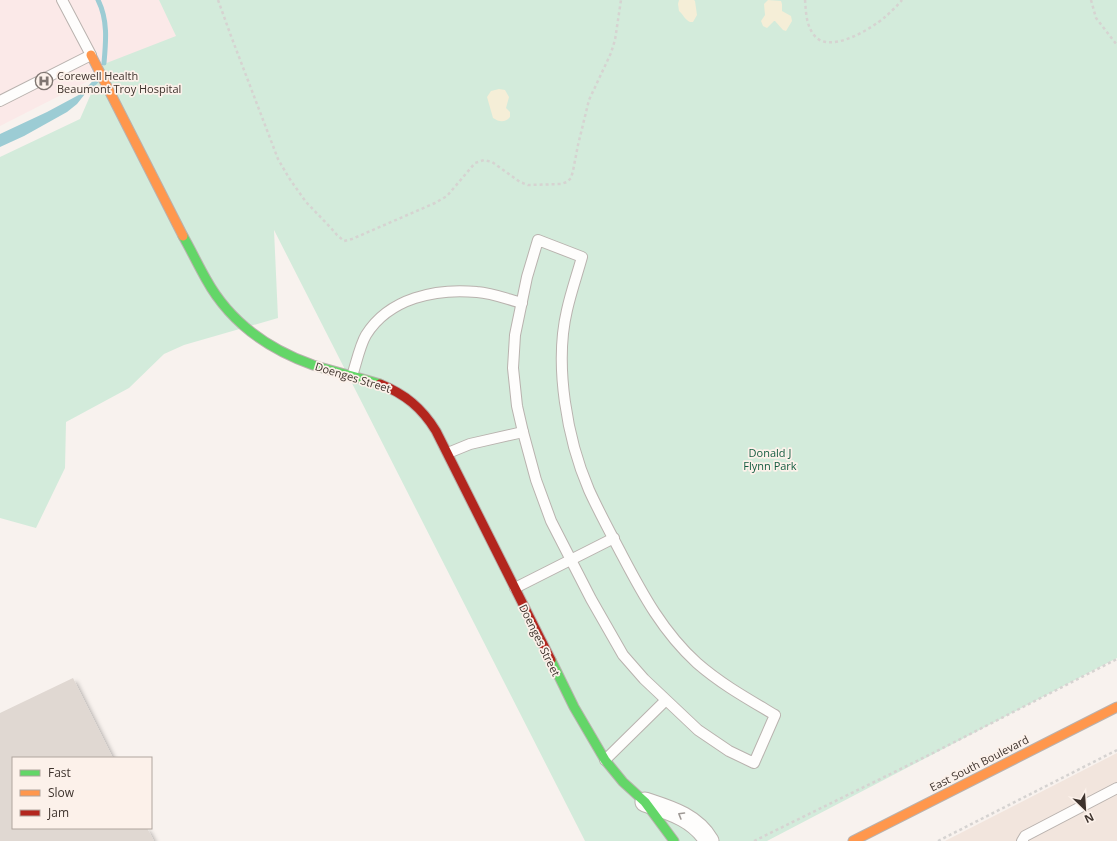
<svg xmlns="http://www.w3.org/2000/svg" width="1117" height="841" font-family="'Open Sans',sans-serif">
  <defs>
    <filter id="shadow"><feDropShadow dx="3.5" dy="3.5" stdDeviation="2" flood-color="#0004"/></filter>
  </defs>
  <rect width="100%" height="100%" fill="#f8f2ee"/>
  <!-- built -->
  <polygon fill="#f2e5dd" points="1117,753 1117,841 945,841"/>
  <!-- medical -->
  <polygon fill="#fbe9e8" points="0,0 159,0 177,36 0,126"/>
  <!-- green -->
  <polygon fill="#d3ebdb" points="159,0 1117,0 1117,658 767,841 585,841 274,230 278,318 184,345 164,354 129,388 66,422 65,468 36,528 0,518 0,157 80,119 104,64 176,36"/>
  <!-- sand -->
  <g fill="#f5eed7">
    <path d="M 679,0 L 694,0 L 695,1 L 697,15 L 693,22 L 690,22 C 685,20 683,14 679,11 L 678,4 Z"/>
    <polygon points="768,0 781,1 782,4 782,11 791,16 792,21 786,31 783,30 775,21 774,21 767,28 763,26 761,21 765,15 764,4"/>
    <path d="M 499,89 L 505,90 L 509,97 L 506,108 L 510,112 L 510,117 C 505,123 499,122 493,118 L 487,97 L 491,91 Z"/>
  </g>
  <!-- water -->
  <polygon fill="#9cccd4" points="88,90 77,104 67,112 24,136 0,147 0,134 47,112"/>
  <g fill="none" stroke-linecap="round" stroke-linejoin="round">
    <!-- stream -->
    <g stroke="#9cccd4" stroke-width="5">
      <path d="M 98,0 C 108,20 106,41 104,63"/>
      <polyline points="88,90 97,80"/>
    </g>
  </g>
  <!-- building -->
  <polygon fill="#e0d8d2" filter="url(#shadow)" points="73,678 113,758 13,758 13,828 147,828 154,841 0,841 0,713"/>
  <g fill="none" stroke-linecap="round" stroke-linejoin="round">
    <defs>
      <g id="lane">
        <polyline points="0,101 91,55 62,0"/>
        <path d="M 538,240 L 582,257 C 577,275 571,292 567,310 C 554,365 567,439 589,490 C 599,512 611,534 622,555 C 643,595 663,632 697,663 C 721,684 748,699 775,715 L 754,763 L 729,751 L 698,730 L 644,679 L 623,655 L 591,599 L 551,521 L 536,480 L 523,432 L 517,406 L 513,368 L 515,335 L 527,277 Z"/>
        <path d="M 352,376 C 356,364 360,345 366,335 C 389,298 436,288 477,292 C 492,293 507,299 522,303"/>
        <polyline points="448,453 470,444 523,432"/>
        <polyline points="515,588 614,538"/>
        <polyline points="605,760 665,701"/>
        <polyline points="1022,841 1025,836 1117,788"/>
      </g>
      <path id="street" d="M 645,802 C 669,810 695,817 709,841"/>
      <g id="fast">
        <path d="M 183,236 C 191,250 198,265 206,279 C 229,321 268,349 313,365 C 335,372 358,377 380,384"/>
        <polyline points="551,660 574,707 605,760 623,782 645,802 674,841"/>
      </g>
      <g id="slow">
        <polyline points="91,55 183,236"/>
        <polyline points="853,841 1117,707"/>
      </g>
      <path id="jam" d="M 380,384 C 405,394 422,408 436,431 L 551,660"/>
    </defs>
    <!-- lane casing -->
    <use href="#lane" stroke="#b9b2ae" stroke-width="12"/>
    <!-- street casing -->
    <use href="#street" stroke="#b9b2ae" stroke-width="21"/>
    <!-- fast casing -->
    <use href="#fast" stroke="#b9b2ae" stroke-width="11"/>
    <!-- slow casing -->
    <use href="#slow" stroke="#b9b2ae" stroke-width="11"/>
    <!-- jam casing -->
    <use href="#jam" stroke="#b9b2ae" stroke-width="11"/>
    <!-- path -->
    <g stroke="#d6d3d1" stroke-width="2.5" stroke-dasharray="3 3" stroke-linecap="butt">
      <polyline points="218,0 231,36 278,159 289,178 306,202 331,228 337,235 344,241 352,239 435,203 447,196 475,163 484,160 492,162 520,182 528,185 561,184 567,182 571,178 573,171 578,145 589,100 611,53 615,40 621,0"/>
      <path d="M 805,0 C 806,12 806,25 814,35 C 829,55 871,29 885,17 C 891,12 897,6 902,0"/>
      <polyline points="1091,0 1096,18 1117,45"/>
      <polyline points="754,841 933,753 1117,659"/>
      <polyline points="938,841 1117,750"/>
    </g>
    <!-- lane -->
    <use href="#lane" stroke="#fefdfc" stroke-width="10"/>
    <!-- street -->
    <use href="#street" stroke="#fefdfc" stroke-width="19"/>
    <!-- fast -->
    <use href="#fast" stroke="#63d668" stroke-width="9"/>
    <!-- slow -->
    <use href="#slow" stroke="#ff974d" stroke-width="9"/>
    <!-- jam -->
    <use href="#jam" stroke="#b3261e" stroke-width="9"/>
  </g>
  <!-- one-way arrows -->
  <defs><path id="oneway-chevron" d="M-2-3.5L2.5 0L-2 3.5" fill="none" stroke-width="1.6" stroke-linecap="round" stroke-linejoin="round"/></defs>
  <use stroke="#9e9894" href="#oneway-chevron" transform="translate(681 815) rotate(-149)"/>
  <!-- icons -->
  <defs>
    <symbol id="hospital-ring" viewBox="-11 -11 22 22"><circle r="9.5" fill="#fcf1ea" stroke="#7f7671" stroke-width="1.5"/><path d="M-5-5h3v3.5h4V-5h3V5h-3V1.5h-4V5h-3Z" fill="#7f7671"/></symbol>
  </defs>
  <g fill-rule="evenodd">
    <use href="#hospital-ring" x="34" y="71" width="20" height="20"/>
  </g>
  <g text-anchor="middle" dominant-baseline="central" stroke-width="3.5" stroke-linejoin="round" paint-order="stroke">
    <!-- poi labels -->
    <g font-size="11" fill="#3e332d" stroke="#fcf1ea" text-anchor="start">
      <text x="57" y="75">Corewell Health<tspan x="57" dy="13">Beaumont Troy Hospital</tspan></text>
    </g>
    <!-- street labels -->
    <g font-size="11" fill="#3e332d" stroke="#fcf1ea">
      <text transform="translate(353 377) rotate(17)">Doenges Street</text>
      <text transform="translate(540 640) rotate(64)">Doenges Street</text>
      <text transform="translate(979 763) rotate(-27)">East South Boulevard</text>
    </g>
    <!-- park labels -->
    <g font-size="11" fill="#145c40" stroke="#fcf1ea">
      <text x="770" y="452">Donald J<tspan x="770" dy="13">Flynn Park</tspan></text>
    </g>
  </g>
  <!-- legend -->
  <rect x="12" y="757" width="140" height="72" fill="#fcf1ea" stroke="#b0a59e"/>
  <rect x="20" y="770" width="20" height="6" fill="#63d668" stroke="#b0a59e"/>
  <text x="48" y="777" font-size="12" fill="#3e332d">Fast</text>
  <rect x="20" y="790" width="20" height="6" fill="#ff974d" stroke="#b0a59e"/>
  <text x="48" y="797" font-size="12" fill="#3e332d">Slow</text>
  <rect x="20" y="810" width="20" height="6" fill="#b3261e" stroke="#b0a59e"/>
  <text x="48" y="817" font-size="12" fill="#3e332d">Jam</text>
  <!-- north arrow -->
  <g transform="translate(1085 809) rotate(155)" stroke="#fcf1ea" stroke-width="3" paint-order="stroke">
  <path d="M0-3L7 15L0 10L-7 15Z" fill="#3e332d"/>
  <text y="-6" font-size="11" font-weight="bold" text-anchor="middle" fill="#3e332d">N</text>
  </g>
</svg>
